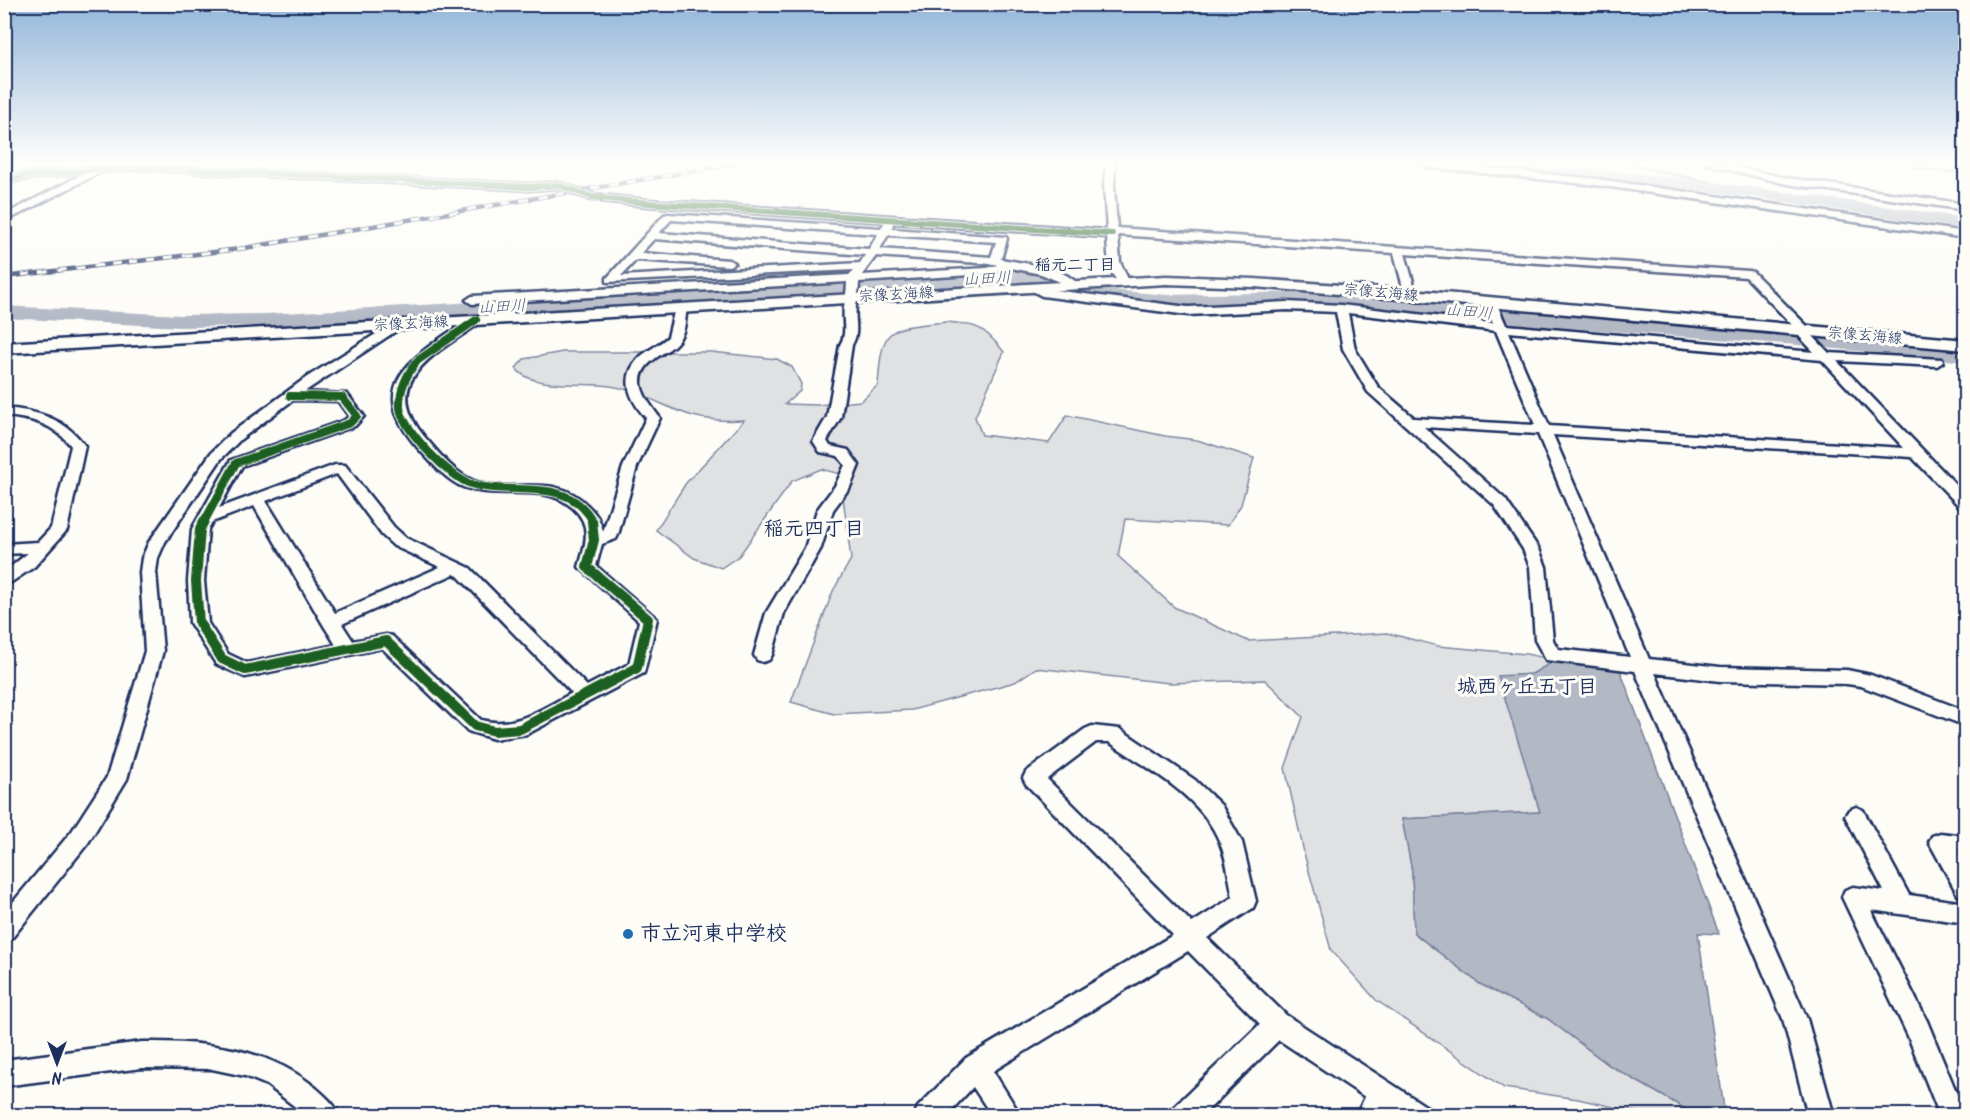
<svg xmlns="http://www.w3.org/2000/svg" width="1970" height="1120" font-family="Kalam,'Klee One',sans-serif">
  <rect width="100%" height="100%" fill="#fdfcf7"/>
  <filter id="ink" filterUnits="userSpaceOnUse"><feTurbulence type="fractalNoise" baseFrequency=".0167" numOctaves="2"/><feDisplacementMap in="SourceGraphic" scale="12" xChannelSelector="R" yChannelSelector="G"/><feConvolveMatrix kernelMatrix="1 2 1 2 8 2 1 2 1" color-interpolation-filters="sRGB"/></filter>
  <g filter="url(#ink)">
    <!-- green -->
    <path fill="#e0e1e3" stroke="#7e88a0" stroke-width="1.5" d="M 946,322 C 977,324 984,327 1004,352 L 975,417 L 982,435 L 1049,443 L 1067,415 L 1165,436 L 1197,440 L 1254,458 L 1241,505 L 1228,525 L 1125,519 L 1118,556 L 1174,607 L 1248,641 L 1387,633 L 1438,646 L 1526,654 L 1556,660 L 1532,674 L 1499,677 L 1540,812 L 1402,819 L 1412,871 L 1414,933 L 1480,984 L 1548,1019 L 1609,1065 L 1696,1115 L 1649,1115 L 1578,1099 L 1504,1088 L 1376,1000 L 1331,950 L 1305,857 L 1285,768 L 1303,717 L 1265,680 L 1169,683 L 1036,668 L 1015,682 L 912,710 L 834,714 L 791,702 L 833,591 L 851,559 L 840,474 L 821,469 L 792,481 L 739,556 L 721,568 L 694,558 L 656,530 L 686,483 L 744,420 C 728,421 708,420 693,416 C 664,408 640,390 610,386 C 586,382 530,390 516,368 L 524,359 L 563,352 L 711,352 L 777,359 L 792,367 L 801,384 L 800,391 L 785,404 L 817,405 L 861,401 L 878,385 C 882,325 887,328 946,322 Z"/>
    <!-- water -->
    <polygon fill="#b3b8c5" stroke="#76819c" stroke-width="1.5" points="1556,660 1620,670 1719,934 1698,933 1725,1115 1696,1115 1609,1065 1548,1019 1480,984 1414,933 1412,871 1402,819 1540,812 1498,676 1532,674"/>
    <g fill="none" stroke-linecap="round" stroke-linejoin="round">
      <!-- stream -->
      <g stroke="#76819c" stroke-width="3">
        <polyline points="1629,164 1751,192"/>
        <polyline points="1937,164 1958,166"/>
        <polyline points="4,309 29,313"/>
      </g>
      <!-- river -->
      <g fill="#b3b8c5" fill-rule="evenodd">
        <polygon points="1514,164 1559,164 1751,187 1966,218 1966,229 1751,197 1522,169"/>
        <polygon points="1028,270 1081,287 1167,295 1308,292 1477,309 1797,331 1966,348 1966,362 1797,345 1477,321 1308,304 1167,307 1078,299 1026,282 266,326 180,327 4,318 4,306 180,315 266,314"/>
      </g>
      <defs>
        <g id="minor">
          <path d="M 131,164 L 529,184 L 558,182 L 593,194 L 648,200 L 1107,230 L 1104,186 L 1106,164 L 1115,164 L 1114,186 L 1117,228 L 1749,271 L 1753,272 L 1809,328 L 1810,333 L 1829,353 L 1942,359 L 1943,362 L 1937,366 L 1837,361 L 1966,495 L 1966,510 L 1961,508 L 1912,457 L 1553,435 L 1649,659 L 1720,667 L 1847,670 L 1871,675 L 1966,711 L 1966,726 L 1861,686 L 1847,684 L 1720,681 L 1655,673 L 1807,1019 L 1834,1116 L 1808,1116 L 1783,1019 L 1635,671 L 1546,660 L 1535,640 L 1530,567 L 1523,549 L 1494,505 L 1368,392 L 1343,349 L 1336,312 L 1287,310 L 1188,315 L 1042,296 L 1025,287 L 1031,284 L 1045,289 L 1188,307 L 1287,302 L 1341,305 L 1493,323 L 1484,302 L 1490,298 L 1496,302 L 1506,325 L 1814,352 L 1796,333 L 1795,328 L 1746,277 L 1405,254 L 1417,295 L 1411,299 L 1405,295 L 1394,253 L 1118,235 L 1120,262 L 1129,281 L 1123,284 C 1107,278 1108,251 1107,237 L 893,223 L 892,229 L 1006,237 L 1007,239 L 1001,259 C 1025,264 1060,265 1078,284 L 1072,287 L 1041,274 L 1011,268 L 987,274 L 859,282 C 859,291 857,298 856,306 C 854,321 860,332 852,345 L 841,417 L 827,441 L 830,446 L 848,450 L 859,465 L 850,487 L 833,510 L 821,548 L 784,613 L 772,655 L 769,660 L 763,662 L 757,660 L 754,655 L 766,613 L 805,548 L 817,510 L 835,486 L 845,465 L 838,456 L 820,452 L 813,441 L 827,417 L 840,345 C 848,332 842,321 844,307 C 845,298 847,291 847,282 L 472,304 L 466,300 L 472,296 L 849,275 L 854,270 L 607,282 L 607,278 L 664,215 L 668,214 L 881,228 L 885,222 L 648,206 L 592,200 L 557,188 L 529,190 L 135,169 L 101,172 L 4,222 L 4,215 L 85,173 L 24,179 L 4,184 L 4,178 L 24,173 ZM 671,220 L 878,234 L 869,249 L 659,233 ZM 888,235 L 996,242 L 991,257 L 880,249 ZM 654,239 L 865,255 L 860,263 L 621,276 L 636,260 L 729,266 L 735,263 L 729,260 L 641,253 ZM 876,256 L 995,264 L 997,265 L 987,268 L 862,275 ZM 1348,313 L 1496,331 L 1535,425 L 1414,418 L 1378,387 L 1355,349 ZM 1509,332 L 1822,360 L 1904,448 L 1549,426 ZM 1424,427 L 1538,434 L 1630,657 L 1558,649 L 1553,640 L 1546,567 L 1539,549 L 1505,499 Z"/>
          <polygon points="1420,164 1448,164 1596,179 1966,232 1966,238 1596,185 1425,167"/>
          <polygon points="1706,164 1722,164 1787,178 1966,204 1966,210 1787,184"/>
          <polygon points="1912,164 1966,166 1966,172 1917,167"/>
          <path d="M 681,304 L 687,308 C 685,317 686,328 681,336 C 677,345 668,350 660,355 C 628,376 642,394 660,418 L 637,467 L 618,535 L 616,539 L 602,544 L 596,566 L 657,619 L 644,673 L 527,734 L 494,739 L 468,731 L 382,648 L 245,677 L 216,664 L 190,623 L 188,581 L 192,529 L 231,460 L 345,420 L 349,416 L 338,401 L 293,400 L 241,439 L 221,459 L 165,542 L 158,558 L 156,572 L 163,651 L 127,779 L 88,843 L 12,938 L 4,941 L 4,913 L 72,831 L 107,777 L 145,651 L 140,572 L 142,558 L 149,542 L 211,453 L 231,433 L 307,377 L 395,322 L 399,321 L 405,325 L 304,392 L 347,394 L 364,416 L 355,426 L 242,466 L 219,508 L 335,465 L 345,465 L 394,527 L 406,538 L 470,568 L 587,686 L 629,664 L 639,621 L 579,567 C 585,545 593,526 573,508 C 542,481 499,501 463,487 C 446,480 431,462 418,448 C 359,382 420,353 472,317 L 480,317 L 480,323 C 435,354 374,382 429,442 C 441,456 456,474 474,481 C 512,495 554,471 587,505 C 595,512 601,521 603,532 L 623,467 L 646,418 C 629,399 619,377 641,356 C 650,349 660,344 668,337 L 675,308 ZM 337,474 L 382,535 L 394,546 L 440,567 L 335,613 L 266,501 ZM 254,506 L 324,626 L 336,645 L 247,663 L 228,654 L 208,623 L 204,581 L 208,529 L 212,522 ZM 454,574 L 458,576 L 572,693 C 542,709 515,729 481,720 L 392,636 L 386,635 L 353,641 L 342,624 Z"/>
          <path d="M 4,408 C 38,411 65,418 85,446 L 67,530 L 34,567 L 4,587 L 4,572 L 28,553 L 4,554 L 4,544 L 38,542 L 51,528 L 71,446 C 54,424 31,418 4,416 Z"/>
          <path d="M 1092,726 L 1120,729 L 1195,780 L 1221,805 L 1242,842 L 1256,901 L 1253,908 L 1207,938 L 1286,1015 L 1427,1107 L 1431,1116 L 1394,1116 L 1386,1110 L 1383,1116 L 1356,1116 L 1365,1097 L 1279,1040 L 1202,1116 L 1170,1116 L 1174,1107 L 1260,1024 L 1188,951 L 993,1071 L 1021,1116 L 992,1116 L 973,1087 L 946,1116 L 914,1116 L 918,1107 L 966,1058 L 1173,935 L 1026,784 L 1023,778 L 1026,772 L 1085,729 ZM 1096,742 L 1109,742 C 1148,769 1202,796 1220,843 C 1227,859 1229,879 1233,897 L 1192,923 L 1047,779 Z"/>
          <polygon points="1856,807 1863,810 1909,895 1966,903 1966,923 1871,910 1927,1021 1966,1116 1940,1116 1908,1036 1842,897 1845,890 1853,887 1884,891 1845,816 1849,810"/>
          <polygon points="1940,833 1966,836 1966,854 1958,853 1966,866 1966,898 1958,895 1929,842 1932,836"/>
          <path d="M 142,1042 C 204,1041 267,1047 316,1088 C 326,1097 335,1104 340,1116 L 307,1116 L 267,1085 L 245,1076 L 212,1069 L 142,1068 L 4,1086 L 4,1060 Z"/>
        </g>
        <polygon id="major" points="1166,276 1254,279 1411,290 1966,340 1966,350 1411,300 1254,287 1166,284 4,353 4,343"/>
      </defs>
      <!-- minor casing -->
      <use href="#minor" stroke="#1b2f5e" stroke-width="5"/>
      <!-- major casing -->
      <use href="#major" stroke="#1b2f5e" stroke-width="5"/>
      <!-- minor -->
      <use href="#minor" fill="#fdfcf7" fill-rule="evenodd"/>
      <!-- major -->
      <use href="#major" fill="#fdfcf7" fill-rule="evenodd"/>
      <defs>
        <polyline id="rail" points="4,277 239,249 734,164"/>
      </defs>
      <!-- rail casing -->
      <use href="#rail" stroke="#1b2f5e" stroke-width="4.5"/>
      <!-- rail -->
      <use href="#rail" stroke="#fdfcf7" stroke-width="3" stroke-dasharray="9" stroke-linecap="butt"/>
      <defs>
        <polyline id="cycleway-far2" points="4,181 24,176 135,166 529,187 558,185 592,197 648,203 1112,234"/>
        <g id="cycleway-far1">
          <path d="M 476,320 L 417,361 C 407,374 399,391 400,408 C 403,430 450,478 471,484 C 512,497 568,474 593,522"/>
          <polyline points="204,522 236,463 350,423 357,416 342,397 290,396"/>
        </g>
        <polyline id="cycleway" points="204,521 200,529 196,581 199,623 222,659 245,670 386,641 475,726 494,731 520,729 637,668 648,619 587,567 594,540 592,521"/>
      </defs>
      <!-- cycleway-far2 casing -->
      <use href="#cycleway-far2" stroke="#fdfcf7" stroke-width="8"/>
      <!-- cycleway-far1 casing -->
      <use href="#cycleway-far1" stroke="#fdfcf7" stroke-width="10"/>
      <!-- cycleway casing -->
      <use href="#cycleway" stroke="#fdfcf7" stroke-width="14"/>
      <!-- cycleway-far2 -->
      <use href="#cycleway-far2" stroke="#1b5e20" stroke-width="6"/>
      <!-- cycleway-far1 -->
      <use href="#cycleway-far1" stroke="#1b5e20" stroke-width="8"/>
      <!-- cycleway -->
      <use href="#cycleway" stroke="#1b5e20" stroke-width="10"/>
    </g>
  </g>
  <!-- sky -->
  <linearGradient id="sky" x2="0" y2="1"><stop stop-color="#93b6da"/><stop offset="0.51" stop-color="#fefefb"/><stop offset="1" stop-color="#fefefb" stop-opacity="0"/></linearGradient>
  <rect width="1970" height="320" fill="url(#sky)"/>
  <!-- markers -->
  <circle fill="#1f6fb2" stroke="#fdfcf7" stroke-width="2" cx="628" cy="934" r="6"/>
  <g text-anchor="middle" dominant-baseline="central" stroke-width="6" stroke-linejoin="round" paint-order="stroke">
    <!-- far-street labels -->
    <g font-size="15" fill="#1b2f5e" stroke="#fdfcf7">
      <text transform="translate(1381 293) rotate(5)">宗像玄海線</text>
      <text transform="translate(896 295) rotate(-3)">宗像玄海線</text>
      <text transform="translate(411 324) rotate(-3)">宗像玄海線</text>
      <text transform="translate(1865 336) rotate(5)">宗像玄海線</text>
    </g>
    <!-- far-neighbourhood labels -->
    <g font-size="16" font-weight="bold" fill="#1b2f5e" stroke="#fdfcf7">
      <text x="1075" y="265">稲元二丁目</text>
    </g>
    <!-- far-water labels -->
    <g font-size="16" font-style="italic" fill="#49587d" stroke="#fdfcf7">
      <text transform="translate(987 279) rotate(-3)">山田川</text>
      <text transform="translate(502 307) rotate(-3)">山田川</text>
      <text transform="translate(1469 312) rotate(5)">山田川</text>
    </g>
    <!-- neighbourhood labels -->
    <g font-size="20" font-weight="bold" fill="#1b2f5e" stroke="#fdfcf7">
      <text x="814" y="530">稲元四丁目</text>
      <text x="1527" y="688">城西ヶ丘五丁目</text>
    </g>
    <!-- near-poi labels -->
    <g font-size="21" font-weight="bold" fill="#1b2f5e" stroke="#fdfcf7" text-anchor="start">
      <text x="640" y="934">市立河東中学校</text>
    </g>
  </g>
  <!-- margin -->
  <rect width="1970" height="1120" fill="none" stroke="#fdfcf7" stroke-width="24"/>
  <rect x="12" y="12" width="1946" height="1096" fill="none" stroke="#1b2f5e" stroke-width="2" filter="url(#ink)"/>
  <!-- north arrow -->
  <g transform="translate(57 1063) rotate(180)" stroke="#fdfcf7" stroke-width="4.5" paint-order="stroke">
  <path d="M0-4.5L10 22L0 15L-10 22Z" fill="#1b2f5e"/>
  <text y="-9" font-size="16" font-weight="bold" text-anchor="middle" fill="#1b2f5e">N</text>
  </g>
</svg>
